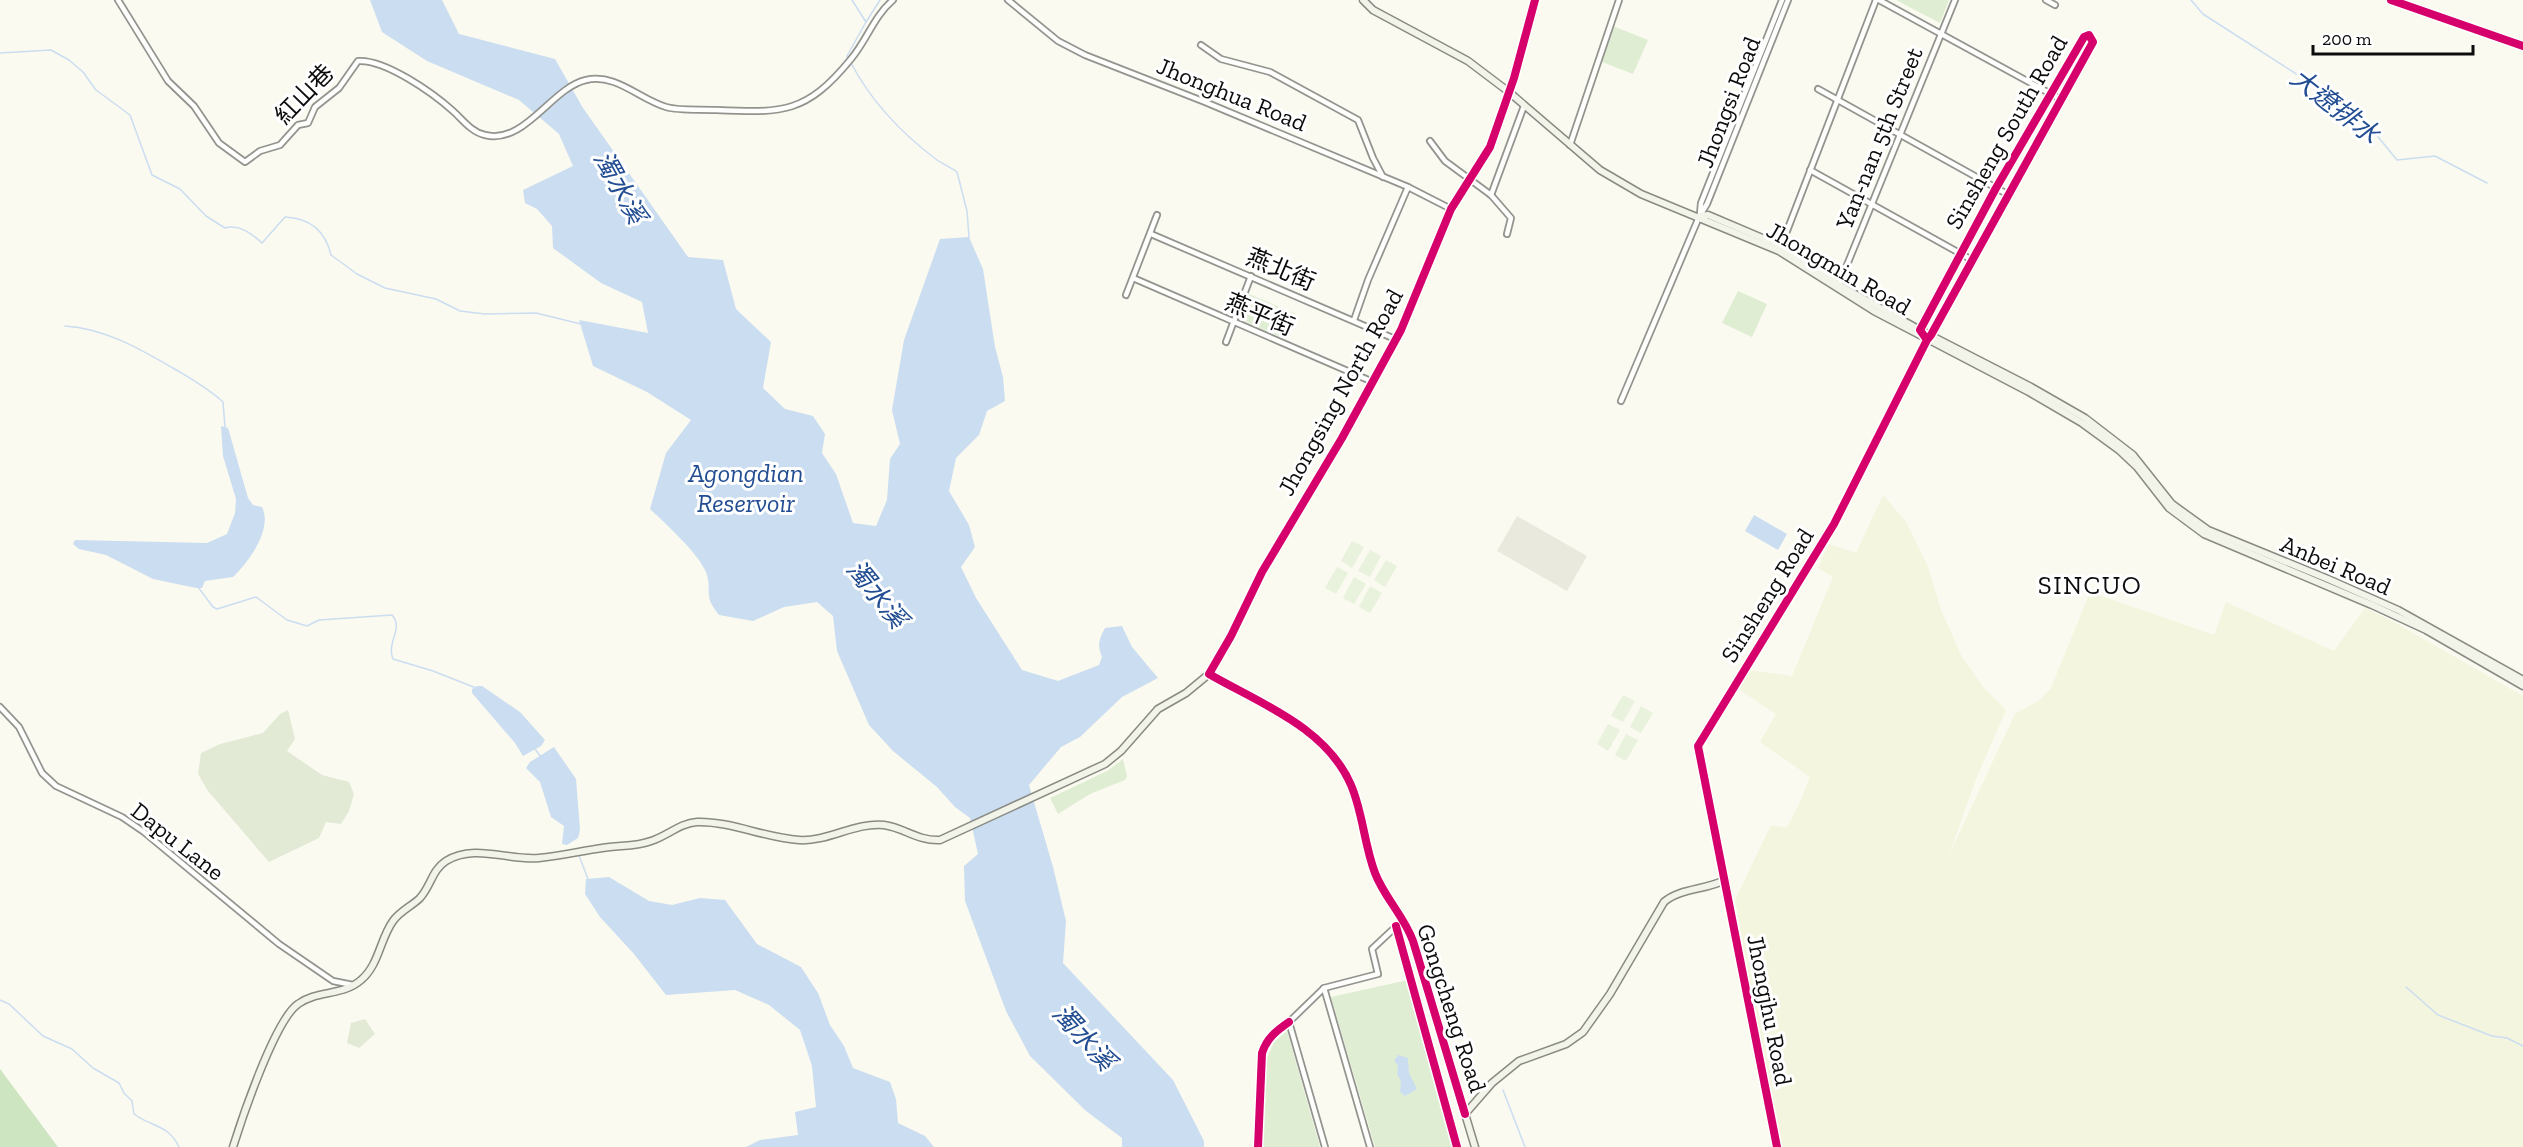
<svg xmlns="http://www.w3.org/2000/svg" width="2523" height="1147" font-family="'Zilla Slab','Noto Sans TC',serif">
  <rect width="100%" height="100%" fill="#fafaf0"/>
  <!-- farmland -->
  <polygon fill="#f3f5de" points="1883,495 1906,522 1928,567 1941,610 1961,655 1983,687 2006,710 1976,779 1949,855 2015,714 2040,700 2051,688 2090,592 2214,635 2226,602 2334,651 2365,608 2394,622 2523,696 2523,1147 1780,1147 1735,900 1771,825 1787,828 1799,804 1810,777 1760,742 1776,714 1737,688 1749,670 1792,676 1833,577 1818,568 1829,544 1856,553"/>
  <!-- green -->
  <g fill="#dfeed2">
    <polygon points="1896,0 1949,0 1940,23"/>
    <polygon points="1613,26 1648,40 1633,74 1602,62"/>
    <polygon points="1738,291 1767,304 1752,337 1722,323"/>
    <polygon points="1249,294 1296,314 1286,339 1242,320 1241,316"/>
    <polygon points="1123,759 1127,776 1125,780 1090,794 1058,814 1050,798 1107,771"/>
    <polygon points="1408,980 1453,1147 1375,1147 1331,997"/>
    <polygon points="1287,1031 1320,1147 1263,1147 1266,1060 1274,1042"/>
  </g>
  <!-- forest -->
  <polygon fill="#cee5c1" points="0,1069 58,1147 0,1147"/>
  <!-- cemetery -->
  <g fill="#e2ead6">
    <polygon points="288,710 295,739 287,751 322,775 349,782 354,794 349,811 341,824 326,822 319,838 269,862 208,791 198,774 201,753 220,744 263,733 280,714"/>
    <polygon points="365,1019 375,1034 359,1048 347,1043 351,1023"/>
  </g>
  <!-- pitch -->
  <g fill="#e9f2dc">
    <polygon points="1352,541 1364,547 1352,568 1341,561"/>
    <polygon points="1370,550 1381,556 1370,577 1358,571"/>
    <polygon points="1386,560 1397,566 1385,587 1374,580"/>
    <polygon points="1337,567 1348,573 1336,594 1325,588"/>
    <polygon points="1354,577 1366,584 1354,604 1343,598"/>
    <polygon points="1370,586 1382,593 1370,613 1359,607"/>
    <polygon points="1623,695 1635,701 1623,722 1611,716"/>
    <polygon points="1641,706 1653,713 1641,733 1630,727"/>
    <polygon points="1608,724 1620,730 1608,751 1597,744"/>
    <polygon points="1626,734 1638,740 1626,761 1615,755"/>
  </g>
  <!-- plaza -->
  <polygon fill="#e9e9dd" points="1517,516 1587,556 1567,591 1497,551"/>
  <!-- water -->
  <g fill="#cbddf0">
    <path d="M 370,0 L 442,0 L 459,34 L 555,59 L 583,108 L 688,257 L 723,260 L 736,309 L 771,342 L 763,388 L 785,409 L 813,416 L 825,434 L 822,453 L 836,474 L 853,523 L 876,526 L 887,500 L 890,459 L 900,444 L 892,410 L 904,340 L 940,239 L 969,237 L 983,269 L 995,347 L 1003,377 L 1005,401 L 987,411 L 979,435 L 956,458 L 949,491 L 969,525 L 975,547 L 961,567 L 976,598 L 1022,670 L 1058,681 L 1099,665 L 1102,657 C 1097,645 1099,639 1105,628 L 1122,626 L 1132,647 L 1158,678 L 1122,697 L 1080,737 L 1061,747 L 1029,785 L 1053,867 L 1066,921 L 1063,963 L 1173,1080 L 1204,1141 L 1204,1147 L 1122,1147 L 1122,1138 L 1086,1111 L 1030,1056 L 1006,1011 L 965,901 L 964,866 L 978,854 L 970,818 L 955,807 L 937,787 L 893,751 L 869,725 L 837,651 L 833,616 L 817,602 L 784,607 L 753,621 L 719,615 C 702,594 713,592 706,572 C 699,554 664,522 650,509 L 666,453 L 691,420 L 647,392 L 593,366 L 579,320 L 648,333 L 642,302 L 601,283 L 553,248 L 552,226 L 537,209 L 525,203 L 523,190 L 573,166 L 559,134 L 519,100 L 427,61 L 382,32 Z"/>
    <path d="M 221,426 L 228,428 L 248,498 L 253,505 L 262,507 C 273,528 249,562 233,577 L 205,581 L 202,588 L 196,588 L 153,579 L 106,555 L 79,549 L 73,544 L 75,540 L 207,543 L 227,534 L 235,513 L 236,499 L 223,456 Z"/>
    <polygon points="1754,515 1787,534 1778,550 1745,531"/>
    <polygon points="477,686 482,686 520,712 545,740 541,746 523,756 515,743 472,693 472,689"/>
    <polygon points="554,747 576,779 580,830 578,838 567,845 562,844 564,826 551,817 540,782 526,768 530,762"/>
    <polygon points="609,877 649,901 672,905 700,898 725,900 757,944 801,967 818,993 830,1025 844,1046 853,1068 890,1082 896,1099 898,1123 925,1136 934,1147 746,1147 760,1140 798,1135 795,1112 816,1107 812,1066 800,1030 769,1005 735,990 666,995 634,954 600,917 585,894 586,879"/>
    <polygon points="1398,1055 1408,1058 1409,1073 1417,1089 1405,1096 1400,1092 1401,1081 1397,1074 1398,1065 1394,1061"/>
  </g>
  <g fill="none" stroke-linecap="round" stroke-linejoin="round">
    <!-- stream -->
    <g stroke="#cbddf0" stroke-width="1.5">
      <polyline points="2191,0 2203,14 2332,97 2370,127 2397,160 2435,156 2487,183"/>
      <polyline points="866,22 880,0"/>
      <path d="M 0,53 L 51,50 L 69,60 L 83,72 L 96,90 L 130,115 L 152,175 L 180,189 L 206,216 L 225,228 C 240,224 252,234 262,243 L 285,217 C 310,218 325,230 331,255 L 357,274 L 385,288 L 436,299 L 460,311 L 485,314 L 536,313 L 581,324"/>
      <polyline points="848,59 847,56 866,22 852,0"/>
      <path d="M 851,63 C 872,103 901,133 937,160 C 943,164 950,167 957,172 L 967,211 L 969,237"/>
      <path d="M 65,326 C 106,329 138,348 173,368 C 191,379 208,388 223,402 L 225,427"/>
      <path d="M 198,587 L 213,607 L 217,609 L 256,597 L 287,620 L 307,626 L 319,620 L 392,615 C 404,628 386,643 393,659 L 433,671 L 476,688"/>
      <polyline points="535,749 541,757"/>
      <polyline points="578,853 588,879"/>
      <polyline points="2406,987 2438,1015 2492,1036 2507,1038 2523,1046"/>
      <path d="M 0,1000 L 9,1004 L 43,1036 L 72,1049 L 93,1068 L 119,1083 L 124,1093 L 132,1101 L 134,1114 C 153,1128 168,1124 179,1147"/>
      <polyline points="1503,1090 1525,1147"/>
    </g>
    <defs>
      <g id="street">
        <path d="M 118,0 L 168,81 L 194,106 L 219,143 L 245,162 L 260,151 L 280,145 L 298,125 L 308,123 L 315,107 L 339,88 L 358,61 C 385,59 433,93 453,111 C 462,119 471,132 485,135 C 525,145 551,88 586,80 C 616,73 639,99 666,107 C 680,111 700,109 716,110 C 783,113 806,114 851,59 C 867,40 874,16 893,0"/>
        <polyline points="1008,0 1058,41 1085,55 1205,102 1408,187 1451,209"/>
        <polyline points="1879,0 2062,100"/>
        <polyline points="2046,0 2055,5"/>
        <polyline points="1201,45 1221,59 1270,72 1358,120 1373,158 1383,177"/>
        <polyline points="1818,89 2007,194"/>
        <polyline points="1430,141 1445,161 1491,195 1511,218 1507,234"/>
        <polyline points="1570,145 1619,0"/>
        <polyline points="1810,170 1972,260"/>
        <polyline points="1491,195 1524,106"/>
        <polyline points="1700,214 1701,203 1782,0"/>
        <polyline points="1151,234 1395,339"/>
        <polyline points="1780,249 1876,0"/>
        <polyline points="1133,278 1373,382"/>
        <polyline points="1838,287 1955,0"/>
        <polyline points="1126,295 1157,215"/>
        <polyline points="1354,320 1368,280 1408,187"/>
        <polyline points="1226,342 1251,276"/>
        <polyline points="1621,401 1699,217 1707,204 1788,0"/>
        <polyline points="0,707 19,727 42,773 56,786 122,817 144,832 279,944 333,981 353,985"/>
        <polyline points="1725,880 1698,746 1834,524 1927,340 1931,335 2093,42 2089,35 2084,37 1996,188 1920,330 1922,333"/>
        <polyline points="1324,988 1370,1147"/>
        <polyline points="1325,1147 1289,1022 1324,988 1378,974 1372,949 1403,920"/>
      </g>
      <g id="secondary">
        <polyline points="1363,0 1373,10 1468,61 1509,92 1600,170 1641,194 1779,251 1874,311 2029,392 2082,423 2119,450 2137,467 2169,508 2204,534 2372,605 2426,630 2523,686"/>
        <polyline points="2391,0 2523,46"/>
        <polyline points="1700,216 1708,215 1781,246 1839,285 1920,330 2031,387 2085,418 2133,455 2172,504 2208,530 2328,579 2398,610 2523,680"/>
        <path d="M 1209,674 C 1259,703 1326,727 1351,785 C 1363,813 1364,844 1375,873 C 1384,897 1404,916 1413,941 L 1475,1147"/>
        <path d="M 1465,1114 L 1492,1083 L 1519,1061 L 1566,1044 L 1583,1032 L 1610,994 L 1664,902 C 1680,888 1706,890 1725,880 C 1741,970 1760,1058 1777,1147"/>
        <path d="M 233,1147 C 242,1118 275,1020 298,1004 C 317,990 343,996 361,980 C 379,965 380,939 393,921 C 400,911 412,906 420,898 C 431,886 432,870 446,861 C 474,843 509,861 539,858 C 561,856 581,851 602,848 C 618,845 636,847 651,841 C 667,836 680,823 697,822 C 731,821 765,838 799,840 C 828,842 855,822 884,825 C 905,828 917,841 940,840 L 1105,764 L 1121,751 L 1158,709 L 1186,693 L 1209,674 L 1231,636 L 1262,572 L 1342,438 L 1401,330 L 1451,209 L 1490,147 L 1514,78 L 1535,0"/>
      </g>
    </defs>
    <!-- street casing -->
    <use href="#street" stroke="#93938f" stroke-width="8"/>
    <!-- secondary casing -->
    <use href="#secondary" stroke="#8a8a85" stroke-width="9"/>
    <!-- street -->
    <use href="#street" stroke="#fefefd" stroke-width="4.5"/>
    <!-- secondary -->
    <use href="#secondary" stroke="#f3f4e9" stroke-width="6"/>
    <defs>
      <g id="cycleway">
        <polyline points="2391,0 2523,46"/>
        <polyline points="1396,926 1457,1147"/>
        <path d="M 1465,1114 L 1413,941 C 1404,916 1384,897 1375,873 C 1364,844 1363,813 1351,785 C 1326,727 1259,703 1209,674 L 1231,636 L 1262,572 L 1342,438 L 1401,330 L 1451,209 L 1490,147 L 1514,78 L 1535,0"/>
        <path d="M 1258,1147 L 1262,1053 C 1267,1038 1276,1031 1289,1022"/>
        <polyline points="1777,1147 1698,746 1834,524 1927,340 1931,335 2093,42 2089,35 2084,37 1996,188 1920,330 1927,340"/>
      </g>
    </defs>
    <!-- cycleway casing -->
    <use href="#cycleway" stroke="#fff" stroke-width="11"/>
    <!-- cycleway -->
    <use href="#cycleway" stroke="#d6006c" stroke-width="8"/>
  </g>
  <g text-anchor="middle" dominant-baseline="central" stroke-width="6" stroke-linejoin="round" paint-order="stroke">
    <!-- street labels -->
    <g font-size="24" fill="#0c0c0c" stroke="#fff">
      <text transform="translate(304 94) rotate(-46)">紅山巷</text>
      <text transform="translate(1232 94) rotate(22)">Jhonghua Road</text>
      <text transform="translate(1728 102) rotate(-69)">Jhongsi Road</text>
      <text transform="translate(2006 132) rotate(-60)">Sinsheng South Road</text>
      <text transform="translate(1879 138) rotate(-68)">Yan-nan 5th Street</text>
      <text transform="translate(1839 268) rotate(30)">Jhongmin Road</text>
      <text transform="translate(1281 269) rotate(23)">燕北街</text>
      <text transform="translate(1260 314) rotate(23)">燕平街</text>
      <text transform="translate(1340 392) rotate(-61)">Jhongsing North Road</text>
      <text transform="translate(2336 565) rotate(23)">Anbei Road</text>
      <text transform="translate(1767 595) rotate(-58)">Sinsheng Road</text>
      <text transform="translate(178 841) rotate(38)">Dapu Lane</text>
      <text transform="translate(1452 1008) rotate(72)">Gongcheng Road</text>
      <text transform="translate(1770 1010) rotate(79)">Jhongjhu Road</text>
    </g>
    <!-- water labels -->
    <g font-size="26" font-style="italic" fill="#224d92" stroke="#fff">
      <text transform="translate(2335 106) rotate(38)">大遼排水</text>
      <text transform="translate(620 187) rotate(61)">濁水溪</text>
      <text x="746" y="473">Agongdian<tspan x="746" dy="30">Reservoir</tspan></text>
      <text transform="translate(877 594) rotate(51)">濁水溪</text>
      <text transform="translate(1084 1037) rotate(48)">濁水溪</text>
    </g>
    <!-- neighbourhood labels -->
    <g font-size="26" letter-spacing="1.5" fill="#0c0c0c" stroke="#fff">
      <text x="2090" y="585">SINCUO</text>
    </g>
  </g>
  <!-- scale -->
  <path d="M2313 45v9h160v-9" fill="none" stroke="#0c0c0c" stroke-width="3"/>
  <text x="2322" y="45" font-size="18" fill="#0c0c0c" stroke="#ffffff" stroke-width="4.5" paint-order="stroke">200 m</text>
</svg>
